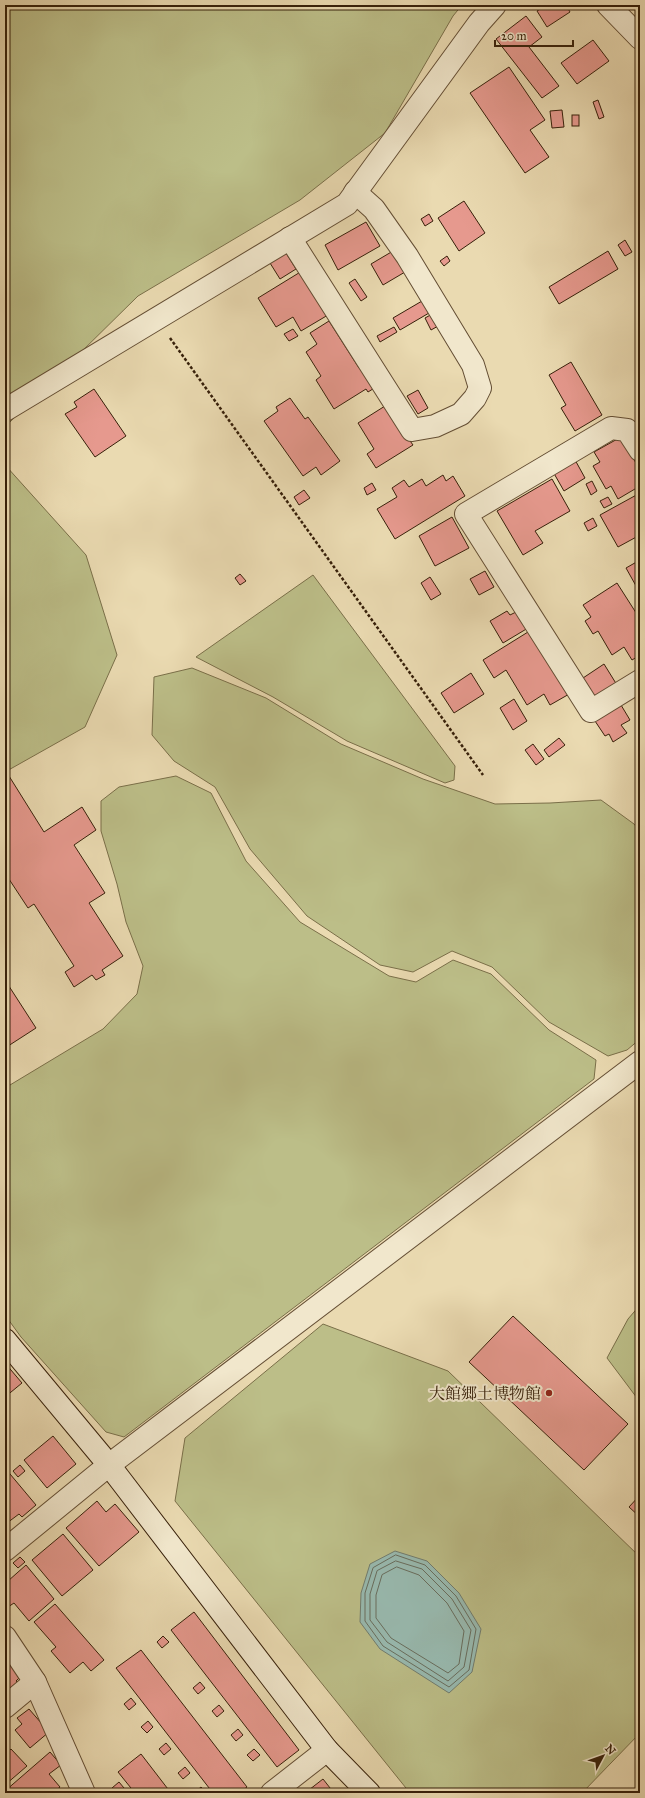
<svg xmlns="http://www.w3.org/2000/svg" width="645" height="1798" font-family="'IM FELL Great Primer','Noto Serif JP',serif">
  <rect width="100%" height="100%" fill="#eadab1"/>
  <filter id="stains"><feTurbulence type="fractalNoise" baseFrequency=".005" numOctaves="4"/><feColorMatrix values="0 0 0 0 .2 0 0 0 0 .09 0 0 0 0 .02 0 0 0 .5 -.17"/></filter>
  <radialGradient id="worn" r=".72"><stop offset=".6" stop-color="#630" stop-opacity="0"/><stop offset="1" stop-color="#630" stop-opacity=".3"/></radialGradient>
  <!-- green -->
  <g fill="#bcbe88" stroke="#7a6f49">
    <polygon points="5,5 462,5 453,16 385,133 300,200 138,296 9,423 6,466 86,555 117,655 85,727 5,772"/>
    <polygon points="313,575 455,766 454,780 445,783 347,741 273,697 196,657"/>
    <polygon points="192,668 266,698 341,744 423,779 495,804 550,803 601,800 634,824 640,831 640,1039 627,1050 608,1056 549,1022 492,967 452,951 413,972 380,965 307,916 250,849 215,787 174,761 152,735 154,677"/>
    <polygon points="176,776 211,793 246,861 300,922 389,976 416,982 453,960 491,974 549,1030 596,1060 594,1079 124,1437 106,1432 21,1337 5,1315 5,1088 103,1029 137,994 143,966 126,922 117,884 101,831 101,801 119,787"/>
    <polygon points="640,1305 640,1402 607,1358 628,1319"/>
    <polygon points="323,1324 448,1371 640,1557 640,1733 582,1793 410,1793 175,1501 185,1438"/>
  </g>
  <!-- water -->
  <polygon fill="#98bab0" stroke="#717c6e" points="395,1551 427,1561 459,1593 481,1629 472,1672 449,1693 380,1649 360,1622 361,1593 370,1564"/>
  <g fill="none" stroke-linecap="round" stroke-linejoin="round">
    <!-- shore -->
    <g stroke="#686d5d" stroke-width="1">
      <polygon points="396,1555 425,1565 456,1596 476,1629 469,1670 449,1687 383,1646 365,1621 365,1593 373,1568"/>
      <polygon points="396,1561 422,1569 452,1599 471,1630 464,1667 448,1681 387,1642 370,1620 370,1594 377,1571"/>
      <polygon points="397,1567 419,1575 447,1603 464,1631 459,1664 448,1673 391,1638 376,1618 376,1595 382,1575"/>
    </g>
  </g>
  <!-- building -->
  <g fill="#e6998e" stroke="#37200a">
    <polygon points="547,5 566,5 570,12 547,27 537,11"/>
    <polygon points="526,16 542,37 529,47 559,86 542,98 496,39"/>
    <polygon points="593,40 609,61 577,84 561,63"/>
    <polygon points="509,67 545,120 530,130 549,157 525,173 470,93"/>
    <polygon points="598,100 604,117 599,119 593,102"/>
    <polygon points="562,110 564,127 552,128 550,111"/>
    <rect x="572" y="115" width="7" height="11"/>
    <polygon points="464,201 485,233 459,251 438,218"/>
    <polygon points="429,214 433,221 425,226 421,219"/>
    <polygon points="366,222 380,246 338,270 325,245"/>
    <polygon points="625,240 632,252 625,256 618,245"/>
    <polygon points="393,251 405,272 383,285 371,264"/>
    <polygon points="608,251 618,269 559,304 549,287"/>
    <polygon points="286,253 296,269 280,279 270,263"/>
    <polygon points="447,256 450,261 444,266 440,261"/>
    <polygon points="302,271 328,315 301,331 293,317 276,327 258,298"/>
    <polygon points="355,279 367,297 361,301 349,283"/>
    <polygon points="422,301 429,313 400,330 393,318"/>
    <polygon points="434,313 440,325 431,330 425,318"/>
    <polygon points="329,321 359,368 363,365 376,387 368,392 366,389 334,409 316,380 321,376 306,352 317,344 310,333"/>
    <polygon points="394,327 397,332 380,342 377,336"/>
    <polygon points="293,329 298,336 289,341 284,334"/>
    <polygon points="571,362 602,415 575,431 561,408 566,405 549,375"/>
    <polygon points="94,389 126,436 95,457 65,414 77,407 74,402"/>
    <polygon points="418,390 428,408 418,414 407,396"/>
    <polygon points="290,398 305,419 308,417 340,461 321,475 316,467 303,476 264,421 278,411 276,407"/>
    <polygon points="385,406 413,445 376,468 367,454 374,449 358,423"/>
    <polygon points="621,437 640,470 640,486 618,499 611,486 606,489 593,466 600,462 594,452"/>
    <polygon points="574,458 585,478 564,491 552,470"/>
    <polygon points="443,475 446,481 453,476 465,496 395,539 377,509 397,497 392,488 404,480 409,487 422,479 426,486"/>
    <polygon points="552,479 570,511 535,531 543,543 523,555 497,511"/>
    <polygon points="592,481 597,491 591,495 586,484"/>
    <polygon points="372,483 376,490 367,495 364,488"/>
    <polygon points="304,490 310,498 299,505 294,497"/>
    <polygon points="640,493 640,535 618,547 600,515"/>
    <polygon points="608,497 612,504 604,508 600,501"/>
    <polygon points="452,517 469,548 435,566 419,536"/>
    <polygon points="593,518 597,526 588,531 584,523"/>
    <polygon points="640,560 640,593 626,568"/>
    <polygon points="485,571 494,587 479,595 470,579"/>
    <polygon points="240,574 246,581 240,585 235,578"/>
    <polygon points="430,577 441,594 431,600 421,583"/>
    <polygon points="617,583 640,619 640,631 637,633 640,638 640,655 632,660 624,647 612,655 598,631 593,634 585,621 591,617 583,605"/>
    <polygon points="507,611 510,615 518,611 528,628 503,643 490,621"/>
    <polygon points="528,632 571,693 550,705 544,694 527,705 506,670 494,678 483,660"/>
    <polygon points="604,664 617,685 596,698 583,678"/>
    <polygon points="471,673 484,694 454,713 441,693"/>
    <polygon points="514,699 527,721 513,730 500,708"/>
    <polygon points="621,705 630,720 621,725 627,733 613,742 609,734 605,736 595,721"/>
    <polygon points="559,738 565,745 549,757 544,750"/>
    <polygon points="533,744 544,759 536,765 525,750"/>
    <polygon points="9,776 44,832 82,807 96,830 74,845 105,893 89,903 123,956 102,970 105,975 96,980 92,975 74,987 65,972 74,966 34,904 28,908 5,873 5,779"/>
    <polygon points="5,980 36,1028 5,1048"/>
    <polygon points="513,1316 628,1424 584,1470 469,1362"/>
    <polygon points="5,1363 22,1383 5,1397"/>
    <polygon points="53,1436 76,1464 47,1488 24,1460"/>
    <polygon points="20,1465 25,1471 18,1477 13,1471"/>
    <polygon points="5,1468 36,1505 22,1517 19,1514 7,1523 5,1521"/>
    <polygon points="640,1495 640,1517 629,1507"/>
    <polygon points="97,1501 106,1512 115,1504 139,1532 99,1566 66,1528"/>
    <polygon points="63,1534 93,1570 62,1596 32,1560"/>
    <polygon points="20,1557 25,1562 18,1568 13,1563"/>
    <polygon points="26,1565 54,1599 29,1621 14,1603 5,1609 5,1577 8,1581"/>
    <polygon points="55,1604 104,1660 91,1671 83,1662 70,1673 51,1651 56,1647 34,1622"/>
    <polygon points="194,1612 299,1750 277,1767 171,1630"/>
    <polygon points="163,1636 169,1642 162,1648 157,1642"/>
    <polygon points="141,1650 247,1787 239,1793 213,1793 116,1668"/>
    <polygon points="5,1658 20,1677 16,1681 20,1684 5,1697"/>
    <polygon points="200,1682 205,1688 198,1694 193,1688"/>
    <polygon points="131,1698 136,1704 129,1710 124,1704"/>
    <polygon points="219,1705 224,1711 217,1717 212,1711"/>
    <polygon points="29,1709 49,1732 30,1748 15,1730 22,1724 17,1718"/>
    <polygon points="148,1721 153,1727 147,1733 141,1727"/>
    <polygon points="238,1729 243,1735 236,1741 231,1735"/>
    <polygon points="166,1743 171,1749 164,1755 159,1749"/>
    <polygon points="11,1749 27,1766 5,1785 5,1754"/>
    <polygon points="254,1749 260,1755 253,1761 247,1755"/>
    <polygon points="50,1752 61,1765 49,1774 60,1787 53,1793 5,1793 5,1791"/>
    <polygon points="141,1754 171,1793 135,1793 118,1772"/>
    <polygon points="185,1767 190,1773 183,1779 178,1773"/>
    <polygon points="323,1779 334,1793 305,1793"/>
    <polygon points="119,1782 124,1788 117,1793 112,1788"/>
    <polygon points="201,1787 207,1793 195,1793 195,1792"/>
  </g>
  <g fill="none" stroke-linecap="round" stroke-linejoin="round">
    <defs>
      <g id="street">
        <polyline points="608,5 640,38"/>
        <polyline points="290,238 412,430 435,426 461,414 475,398 480,388 473,365 407,256 374,209 355,192"/>
        <polyline points="5,410 347,204 479,23 495,5"/>
        <polyline points="640,450 627,430 611,428 466,514 591,711 640,681"/>
        <polyline points="5,1550 109,1465 640,1062"/>
        <polyline points="5,1637 35,1682 84,1793"/>
        <polyline points="5,1707 35,1682"/>
        <polyline points="272,1793 327,1750"/>
      </g>
      <polyline id="secondary" points="5,1340 109,1465 327,1750 369,1793"/>
    </defs>
    <!-- street casing -->
    <use href="#street" stroke="#644e34" stroke-width="24"/>
    <!-- secondary casing -->
    <use href="#secondary" stroke="#37200a" stroke-width="24"/>
    <!-- path -->
    <polyline stroke="#37200a" stroke-width="2.5" stroke-dasharray="3 2" stroke-linecap="butt" points="170,338 483,775"/>
    <!-- street -->
    <use href="#street" stroke="#f1e7cc" stroke-width="22"/>
    <!-- secondary -->
    <use href="#secondary" stroke="#f1e7cc" stroke-width="22"/>
  </g>
  <!-- markers -->
  <circle fill="#8f2418" stroke="#f1e7cc" stroke-width="1.5" cx="549" cy="1393" r="4"/>
  <g text-anchor="middle" dominant-baseline="central" stroke-width="4" stroke-linejoin="round" paint-order="stroke">
    <!-- poi labels -->
    <g font-size="16" fill="#37200a" stroke="#f1e7cc" text-anchor="end">
      <text x="541" y="1393">大館郷土博物館</text>
    </g>
  </g>
  <!-- margin -->
  <rect width="645" height="1798" fill="none" stroke="#eadab1" stroke-width="20"/>
  <rect x="6" y="6" width="633" height="1786" fill="none" stroke="#37200a" stroke-width="2"/>
  <rect x="10" y="10" width="625" height="1778" fill="none" stroke="#37200a"/>
  <!-- north arrow -->
  <g transform="translate(603 1756) rotate(49)" stroke="#f1e7cc" stroke-width="3" paint-order="stroke">
  <path d="M0-3L7 15L0 10L-7 15Z" fill="#37200a"/>
  <text y="-6" font-size="11" font-weight="bold" text-anchor="middle" fill="#37200a">N</text>
  </g>
  <!-- scale -->
  <path d="M495 40v6h78v-6" fill="none" stroke="#37200a" stroke-width="2"/>
  <text x="501" y="40" font-size="12" fill="#37200a" stroke="#f1e7cc" stroke-width="3" paint-order="stroke">20 m</text>
  <rect width="100%" height="100%" filter="url(#stains)"/>
  <rect width="100%" height="100%" fill="url(#worn)"/>
</svg>
